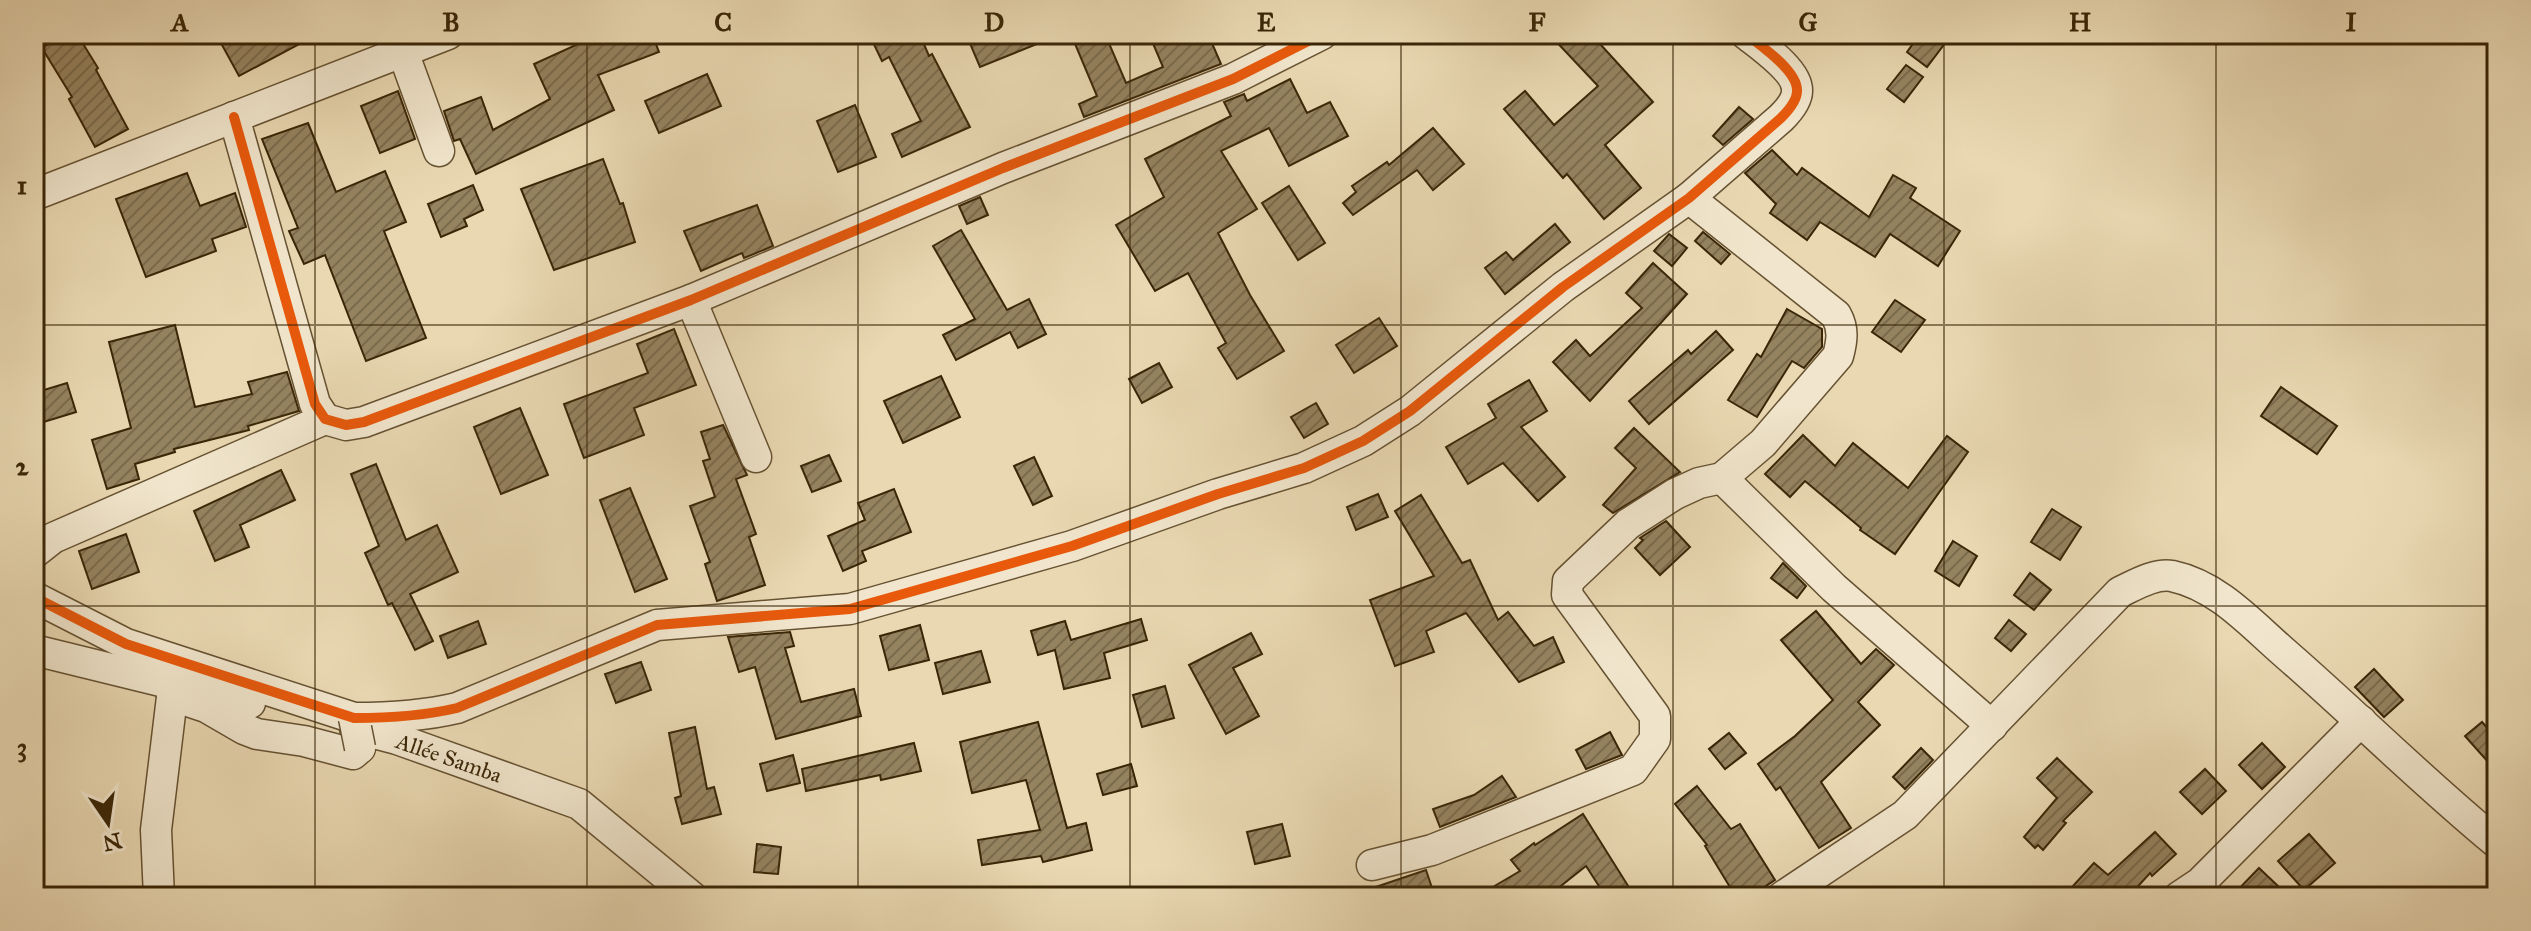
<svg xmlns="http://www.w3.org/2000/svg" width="2531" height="931" font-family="'IM FELL Great Primer',serif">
  <defs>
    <pattern id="building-hatch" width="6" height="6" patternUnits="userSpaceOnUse" patternTransform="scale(2)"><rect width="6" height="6" fill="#958360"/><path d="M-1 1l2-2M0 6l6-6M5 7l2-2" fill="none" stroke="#7b6b4d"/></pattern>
  </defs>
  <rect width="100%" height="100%" fill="#e9d8b2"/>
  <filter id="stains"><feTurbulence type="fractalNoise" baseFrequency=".0025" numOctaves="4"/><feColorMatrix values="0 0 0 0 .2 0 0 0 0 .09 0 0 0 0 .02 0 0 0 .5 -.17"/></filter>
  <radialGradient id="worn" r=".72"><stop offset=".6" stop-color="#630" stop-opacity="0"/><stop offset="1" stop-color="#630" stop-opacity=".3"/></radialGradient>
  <!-- building -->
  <g fill="url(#building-hatch)" stroke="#3a2607" stroke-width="2">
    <polygon points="65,34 77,34 98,68 96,70 128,129 95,147 69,99 72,97 42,48"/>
    <polygon points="216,34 318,34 239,76"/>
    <polygon points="600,34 652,34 659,52 598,75 614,110 476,174 460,139 454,141 444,111 481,97 493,130 550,99 534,64"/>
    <polygon points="869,34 939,34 923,42 929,56 932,54 970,127 902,157 892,134 921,121 889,57 882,61"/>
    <polygon points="966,34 1059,34 1059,35 980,67"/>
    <polygon points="1085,34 1105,34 1126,83 1163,67 1149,34 1208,34 1221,64 1084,117 1079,104 1097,96 1073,39"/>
    <polygon points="1549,34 1591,34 1653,102 1605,145 1641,188 1604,219 1567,174 1563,178 1504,109 1525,91 1554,125 1598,86"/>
    <polygon points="1920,34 1952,34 1927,67 1907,52"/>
    <polygon points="1906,65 1923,77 1904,102 1887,89"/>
    <polygon points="707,74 721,106 659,133 645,101"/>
    <polygon points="1290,79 1307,113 1330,102 1348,136 1289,166 1269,128 1221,151 1257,209 1218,233 1250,295 1284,351 1237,379 1218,348 1226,343 1188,273 1155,291 1116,225 1164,197 1145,159 1231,116 1224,102 1244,94 1247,101"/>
    <polygon points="398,91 415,139 380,153 361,106"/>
    <polygon points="855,105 876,157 838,172 817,121"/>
    <polygon points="1739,107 1753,119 1723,145 1713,136"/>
    <polygon points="308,123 336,192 385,171 406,222 384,231 426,338 366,361 325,255 304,264 289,231 298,228 262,139"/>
    <polygon points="1433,128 1464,164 1433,190 1417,170 1353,215 1343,203 1356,192 1352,186 1387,162 1389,165"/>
    <polygon points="1772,150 1797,175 1802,168 1869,217 1893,175 1916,188 1910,198 1960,231 1938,266 1890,234 1875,257 1820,222 1807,240 1770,213 1776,204 1745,173"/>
    <polygon points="603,159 620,204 623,203 635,242 554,270 521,189"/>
    <polygon points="187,173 200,206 235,193 246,227 212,239 216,251 146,277 116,199"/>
    <polygon points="473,185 483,210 464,219 467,226 441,237 428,204"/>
    <polygon points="1289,186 1325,243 1298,260 1262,203"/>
    <polygon points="980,197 988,215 967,224 959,206"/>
    <polygon points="757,205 773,246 744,258 742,253 701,271 684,231"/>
    <polygon points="1555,224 1570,242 1505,294 1485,268 1506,252 1513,260"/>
    <polygon points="961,230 1007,310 1029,299 1046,334 1018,348 1010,332 956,360 943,335 975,319 933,246"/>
    <polygon points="1703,232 1730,254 1721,264 1695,241"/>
    <polygon points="1669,234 1687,248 1672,266 1654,251"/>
    <polygon points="1653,263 1687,294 1590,401 1553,362 1576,340 1590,356 1642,308 1626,293"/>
    <polygon points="1895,300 1925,320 1901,352 1872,332"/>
    <polygon points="1787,309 1822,329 1822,347 1804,368 1792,361 1757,417 1728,400 1757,354 1761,357"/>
    <polygon points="1379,318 1397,346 1354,373 1336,345"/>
    <polygon points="175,325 195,407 252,394 248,382 287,372 299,411 248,426 249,430 174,449 175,452 135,464 139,479 107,489 92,440 131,428 109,342"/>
    <polygon points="674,329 696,385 634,408 644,435 584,458 564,404 648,373 637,344"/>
    <polygon points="1716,331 1733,350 1649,424 1629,401 1688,350 1691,354"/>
    <polygon points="1159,363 1172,387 1142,403 1129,379"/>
    <polygon points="941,376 960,417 903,443 884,401"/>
    <polygon points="1529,380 1547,411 1521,427 1565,477 1538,501 1503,463 1468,484 1446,447 1496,418 1488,404"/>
    <polygon points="67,383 76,412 34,425 34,393"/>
    <polygon points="2281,387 2337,426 2317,454 2261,416"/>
    <polygon points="1316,403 1328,424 1304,438 1291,417"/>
    <polygon points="520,408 548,475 501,494 474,427"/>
    <polygon points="723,425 747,475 736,479 756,534 749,537 765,585 717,601 705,564 710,562 690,506 715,497 703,461 710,459 701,432"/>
    <polygon points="1634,428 1680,472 1613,513 1603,505 1636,468 1615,448"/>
    <polygon points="1803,435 1835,466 1853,443 1908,488 1947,436 1968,452 1895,554 1860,530 1861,528 1805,481 1790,497 1765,474"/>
    <polygon points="829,455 841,481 812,492 801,466"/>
    <polygon points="1034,457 1052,496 1033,505 1014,466"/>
    <polygon points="376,464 406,540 437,525 458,572 410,594 433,641 415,650 392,603 388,605 365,553 379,546 351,474"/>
    <polygon points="281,470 295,500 240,525 249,547 215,561 194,511"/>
    <polygon points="630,488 667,579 635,592 600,500"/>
    <polygon points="894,489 911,532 862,551 866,561 843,571 828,536 865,520 858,503"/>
    <polygon points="1378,494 1388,517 1356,530 1347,507"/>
    <polygon points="1421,495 1462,563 1470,560 1498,620 1508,612 1534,646 1553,637 1564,662 1519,682 1466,613 1426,631 1434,652 1395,666 1370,600 1434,576 1395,511"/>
    <polygon points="2052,509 2081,527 2060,560 2031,542"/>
    <polygon points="1666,521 1690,547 1660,575 1635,548 1643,540 1640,538"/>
    <polygon points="126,534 139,572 92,589 79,551"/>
    <polygon points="1953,541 1977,556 1959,586 1935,571"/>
    <polygon points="1783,563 1806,586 1797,598 1771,578"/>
    <polygon points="2030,573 2051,590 2034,610 2014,595"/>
    <polygon points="1816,611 1861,664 1876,649 1894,665 1858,702 1880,725 1821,782 1851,828 1819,848 1780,787 1776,790 1758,764 1795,736 1833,700 1781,640"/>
    <polygon points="1141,619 1147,640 1104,653 1110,678 1064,689 1055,650 1038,655 1031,631 1065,621 1071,640"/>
    <polygon points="2009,620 2026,634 2011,651 1995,638"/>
    <polygon points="478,621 486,644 448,658 440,636"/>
    <polygon points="920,625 929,660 889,670 880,636"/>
    <polygon points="790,632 794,646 785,648 801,702 854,689 861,716 776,739 755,667 739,672 728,637"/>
    <polygon points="1251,633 1262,654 1233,668 1259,716 1226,734 1189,665"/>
    <polygon points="981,651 990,682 943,694 935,663"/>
    <polygon points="641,662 651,690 616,703 605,674"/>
    <polygon points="2374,669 2403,700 2384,717 2355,687"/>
    <polygon points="1165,686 1174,718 1142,727 1133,695"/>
    <polygon points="1038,722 1067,828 1086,823 1092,850 1043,862 1041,856 982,865 978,840 1040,830 1026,780 972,793 960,742"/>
    <polygon points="2482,722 2497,739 2497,772 2465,736"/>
    <polygon points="695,727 707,789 714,787 721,814 682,824 675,798 681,796 669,733"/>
    <polygon points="1610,732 1622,755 1586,769 1576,750"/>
    <polygon points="1729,733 1746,753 1725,769 1709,749"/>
    <polygon points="914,743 921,771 881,780 880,775 806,791 802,769"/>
    <polygon points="2262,743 2285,767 2262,789 2239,765"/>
    <polygon points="1921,748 1933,760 1905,789 1893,777"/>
    <polygon points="793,755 800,783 767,791 760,764"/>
    <polygon points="2057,758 2092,792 2063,821 2066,823 2043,850 2038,845 2035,848 2024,837 2057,798 2037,778"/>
    <polygon points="1131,764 1137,786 1103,795 1097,774"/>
    <polygon points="2205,769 2226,791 2202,814 2180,792"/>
    <polygon points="1502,776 1516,797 1440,827 1433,809 1474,795"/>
    <polygon points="1697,786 1731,829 1740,824 1775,880 1749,897 1736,897 1705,846 1707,845 1675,804"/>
    <polygon points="1583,814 1635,897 1606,897 1586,866 1547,897 1476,897 1520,871 1511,860 1534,843 1535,845"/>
    <polygon points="1282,824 1290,856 1255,864 1247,832"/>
    <polygon points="2155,832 2176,854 2152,876 2150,873 2130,895 2132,897 2083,897 2073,886 2094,863 2108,875"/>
    <polygon points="2309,834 2335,863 2304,890 2278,861"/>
    <polygon points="757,844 781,847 778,874 754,872"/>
    <polygon points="2259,868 2278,886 2267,897 2231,897"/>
    <polygon points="1426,870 1435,897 1359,897 1358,893"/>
  </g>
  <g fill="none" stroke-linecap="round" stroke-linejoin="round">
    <defs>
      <g id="street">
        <polyline points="403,52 439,151"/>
        <polyline points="234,117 315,404 325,419 346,425 364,422 691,300 1003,168 1233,79 1322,34"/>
        <polyline points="34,195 448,34"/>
        <polyline points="691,300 756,457"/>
        <polyline points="1722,478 1834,588 1992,726"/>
        <polyline points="34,553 53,538 325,419"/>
        <path d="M 34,597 L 126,644 L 354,718 C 389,718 423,716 457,708 L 657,625 L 850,609 L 1072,546 L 1218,494 L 1304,468 L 1363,441 L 1410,411 L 1563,287 L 1689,198 L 1781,118 C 1788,111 1797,101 1797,91 C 1798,71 1761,46 1746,34"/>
        <polyline points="34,650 250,703"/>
        <polyline points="191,702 206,707 244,729 257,734 304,741 353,754 360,748"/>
        <polyline points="355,728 397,739 579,804 692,897"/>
        <path d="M 1372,865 L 1432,850 L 1633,770 L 1655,739 L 1655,716 L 1567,595 L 1568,581 L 1628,524 L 1675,494 L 1699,483 L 1722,478 L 1763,443 L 1838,356 C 1842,341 1844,329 1836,315 L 1689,198"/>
        <polyline points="159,897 156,830 172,697"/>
        <path d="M 1782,897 L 1905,815 L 2120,592 C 2135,585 2155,573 2172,576 C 2219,586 2252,625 2287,655 C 2358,717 2424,783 2497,843"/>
        <polyline points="2179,897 2200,883 2361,721"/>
      </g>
    </defs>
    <!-- street casing -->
    <use href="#street" stroke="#665232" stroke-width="33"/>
    <!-- street -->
    <use href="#street" stroke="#f1e6cd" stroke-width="30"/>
    <defs>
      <polyline id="street-bridge" points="354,718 360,748"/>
    </defs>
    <!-- street-bridge casing -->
    <use href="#street-bridge" stroke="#665232" stroke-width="33" stroke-linecap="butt"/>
    <!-- street-bridge -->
    <use href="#street-bridge" stroke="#f1e6cd" stroke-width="30"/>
    <defs>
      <g id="cycleway">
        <polyline points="234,117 315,404 325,419 346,425 364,422 691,300 1003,168 1233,79 1322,34"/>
        <path d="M 34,597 L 126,644 L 354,718 C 389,718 423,716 457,708 L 657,625 L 850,609 L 1072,546 L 1218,494 L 1304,468 L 1363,441 L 1410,411 L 1563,287 L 1689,198 L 1781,118 C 1788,111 1797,101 1797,91 C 1798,71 1761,46 1746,34"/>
      </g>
    </defs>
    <!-- cycleway casing -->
    <use href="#cycleway" stroke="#f1e6cd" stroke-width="15"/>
    <!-- cycleway -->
    <use href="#cycleway" stroke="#e8590c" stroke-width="10"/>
  </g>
  <!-- grid -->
  <path fill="none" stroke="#3a2607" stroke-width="2" stroke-opacity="0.55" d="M 315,34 L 315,897M 587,34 L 587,897M 858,34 L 858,897M 1130,34 L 1130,897M 1401,34 L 1401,897M 1673,34 L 1673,897M 1944,34 L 1944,897M 2216,34 L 2216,897M 34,325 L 2497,325M 34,606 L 2497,606"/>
  <g text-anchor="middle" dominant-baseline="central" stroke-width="6" stroke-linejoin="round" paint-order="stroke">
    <!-- street labels -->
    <g font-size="22" fill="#3a2607" stroke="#f1e6cd">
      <text transform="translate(449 758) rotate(19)">Allée Samba</text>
    </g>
  </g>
  <!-- margin -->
  <rect width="2531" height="931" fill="none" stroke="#e9d8b2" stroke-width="88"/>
  <!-- north arrow -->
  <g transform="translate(108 823) rotate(167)" stroke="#f1e6cd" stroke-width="6" paint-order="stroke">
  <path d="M0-6L14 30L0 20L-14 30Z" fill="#3a2607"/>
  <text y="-12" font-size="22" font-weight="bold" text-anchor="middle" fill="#3a2607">N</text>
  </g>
  <rect x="44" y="44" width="2443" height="843" fill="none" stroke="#3a2607" stroke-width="3"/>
  <g font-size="26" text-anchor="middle" font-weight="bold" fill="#3a2607">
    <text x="180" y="31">A</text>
    <text x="451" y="31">B</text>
    <text x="723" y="31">C</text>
    <text x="994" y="31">D</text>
    <text x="1266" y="31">E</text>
    <text x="1537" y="31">F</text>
    <text x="1808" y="31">G</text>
    <text x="2080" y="31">H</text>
    <text x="2351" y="31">I</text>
    <text x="22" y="194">1</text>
    <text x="22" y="475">2</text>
    <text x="22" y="756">3</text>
  </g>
  <rect width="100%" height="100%" filter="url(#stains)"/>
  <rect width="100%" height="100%" fill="url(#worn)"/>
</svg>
